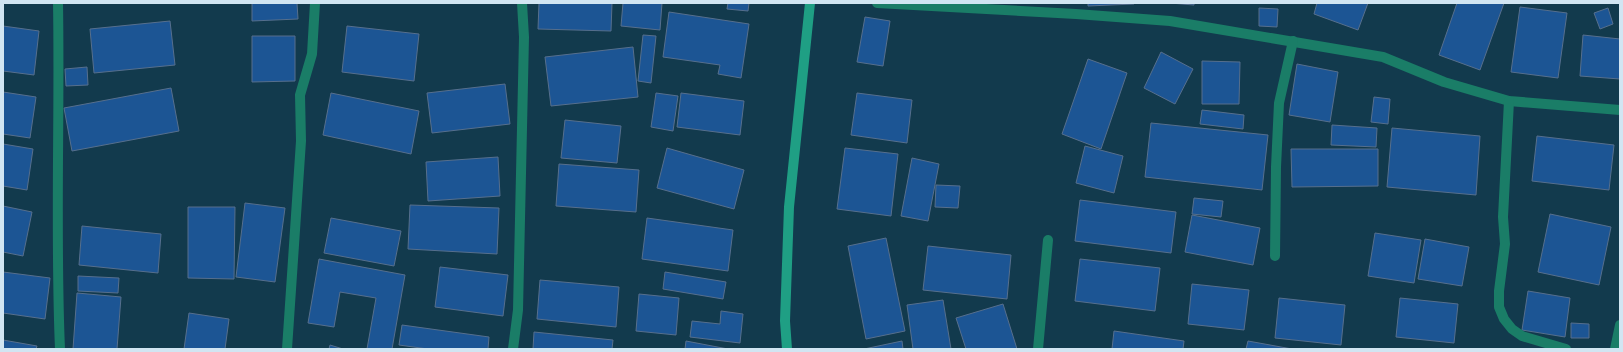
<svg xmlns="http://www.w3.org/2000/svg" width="1623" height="352" font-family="'Fira Sans Condensed',sans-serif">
  <rect width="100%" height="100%" fill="#123a4d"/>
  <!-- building -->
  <g fill="#1c5594" stroke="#566f8d">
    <polygon points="252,3 297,3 298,19 252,21"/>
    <polygon points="539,3 612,3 611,31 538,29"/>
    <polygon points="623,3 662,3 660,30 621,26"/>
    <polygon points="728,3 749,3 748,11 727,9"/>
    <polygon points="1088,3 1134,3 1134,4 1088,6"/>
    <polygon points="1170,3 1194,3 1194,5"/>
    <polygon points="1317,3 1368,3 1358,30 1314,14"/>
    <polygon points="1457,3 1504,3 1480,70 1439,55"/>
    <polygon points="1520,7 1567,13 1558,78 1511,72"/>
    <polygon points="1259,8 1278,9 1277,27 1259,26"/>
    <polygon points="1608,8 1613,24 1600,29 1594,13"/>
    <polygon points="669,12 749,24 741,78 718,74 720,65 663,57"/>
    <polygon points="865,17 890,21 883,66 857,62"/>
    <polygon points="170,21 175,65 94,73 90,29"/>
    <polygon points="3,26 39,31 34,75 3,71"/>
    <polygon points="347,26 419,34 414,81 342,72"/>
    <polygon points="643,35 656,36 651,83 638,81"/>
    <polygon points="1583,35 1620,39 1620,79 1580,76"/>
    <polygon points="252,36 295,36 295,81 252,82"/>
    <polygon points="633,47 638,97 551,106 545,57"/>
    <polygon points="1161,52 1193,69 1175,104 1144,88"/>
    <polygon points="1088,59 1127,73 1101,149 1062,134"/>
    <polygon points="1202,61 1240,62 1239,104 1202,104"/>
    <polygon points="1297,64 1338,72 1330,122 1289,115"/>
    <polygon points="87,67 88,85 66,86 65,69"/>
    <polygon points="505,84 510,124 432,133 427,93"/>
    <polygon points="171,88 179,131 72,151 64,108"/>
    <polygon points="3,92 36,97 30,138 3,134"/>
    <polygon points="331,93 419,111 411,154 323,135"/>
    <polygon points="656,93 678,96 673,131 651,127"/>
    <polygon points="681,93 744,101 740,135 677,127"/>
    <polygon points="857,93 912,100 907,143 851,135"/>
    <polygon points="1374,97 1390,99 1388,124 1371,122"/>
    <polygon points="1202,110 1244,115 1243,129 1200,124"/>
    <polygon points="565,120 621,126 617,163 561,158"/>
    <polygon points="1151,123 1268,135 1262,190 1145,177"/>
    <polygon points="1332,125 1377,128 1376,147 1331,145"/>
    <polygon points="1392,128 1480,136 1476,195 1387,187"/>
    <polygon points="1537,136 1614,145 1609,190 1532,181"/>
    <polygon points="3,144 33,149 27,190 3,186"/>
    <polygon points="1085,146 1123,156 1114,193 1076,183"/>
    <polygon points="667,148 744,170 734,209 657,188"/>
    <polygon points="845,148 898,154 891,216 837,209"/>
    <polygon points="1291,149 1378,149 1378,186 1292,187"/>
    <polygon points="498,157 500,196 428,201 426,162"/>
    <polygon points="912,158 939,164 928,221 901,216"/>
    <polygon points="559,164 639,170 636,212 556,206"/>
    <polygon points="936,185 960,186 958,208 935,207"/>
    <polygon points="1194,198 1223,201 1221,217 1192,214"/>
    <polygon points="1080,200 1176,212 1171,253 1075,241"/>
    <polygon points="245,203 285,208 275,282 236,277"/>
    <polygon points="410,205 499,208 497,254 408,249"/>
    <polygon points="3,206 32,212 23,256 3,252"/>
    <polygon points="188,207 235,207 234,279 188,278"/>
    <polygon points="1550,214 1611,227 1599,285 1538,272"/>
    <polygon points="1192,215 1260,228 1253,265 1185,252"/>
    <polygon points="331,218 401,231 394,266 324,253"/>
    <polygon points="647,218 733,230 728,271 642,259"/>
    <polygon points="82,226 161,234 158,273 79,265"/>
    <polygon points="1375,233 1421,240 1414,283 1368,276"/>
    <polygon points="886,238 905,331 866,339 848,246"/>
    <polygon points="1425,239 1469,247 1462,286 1418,279"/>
    <polygon points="928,246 1011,255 1007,299 923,290"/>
    <polygon points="319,259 405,275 392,349 367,349 376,298 340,292 334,327 308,323"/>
    <polygon points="1080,259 1160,268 1155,311 1075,301"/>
    <polygon points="440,267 508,275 503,316 435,307"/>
    <polygon points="3,272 50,278 45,319 3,313"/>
    <polygon points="665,272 726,282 723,299 663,289"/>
    <polygon points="78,276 119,278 118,293 78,291"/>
    <polygon points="540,280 619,287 616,327 537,319"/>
    <polygon points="1192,284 1249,290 1244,330 1188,324"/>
    <polygon points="1528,291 1570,298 1565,337 1522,330"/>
    <polygon points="77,293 121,297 117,349 73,349"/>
    <polygon points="639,294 679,298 676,335 636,331"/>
    <polygon points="1279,298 1345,305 1341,345 1275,338"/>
    <polygon points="1400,298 1458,304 1454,343 1396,337"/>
    <polygon points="943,300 951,349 913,349 907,305"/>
    <polygon points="1003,304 1017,349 966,349 956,318"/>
    <polygon points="721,311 743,314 740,343 690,337 692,321 720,324"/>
    <polygon points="189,313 229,319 225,349 184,349"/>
    <polygon points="1571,323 1589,324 1589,338 1571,338"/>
    <polygon points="402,325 489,337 488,349 428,349 399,345"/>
    <polygon points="1114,331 1184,341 1183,349 1112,349"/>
    <polygon points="534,332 613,340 612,349 533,349"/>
    <polygon points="3,340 37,346 36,349 3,349"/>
    <polygon points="686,341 728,349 685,349"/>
    <polygon points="902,341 903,349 864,349"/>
    <polygon points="1248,341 1292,349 1246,349"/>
    <polygon points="330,345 343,349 329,349"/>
  </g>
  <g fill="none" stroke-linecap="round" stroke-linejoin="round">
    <!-- street -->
    <g stroke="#1a7d67" stroke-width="10">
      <path d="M 58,3 C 60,118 55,234 60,349"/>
      <polyline points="877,3 1076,14 1170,21 1383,57 1444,82 1509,101 1620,110"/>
      <polyline points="1509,101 1503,217 1505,244 1499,291 1499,307 1504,319 1512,329 1522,336 1566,349"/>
      <polyline points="1275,256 1276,167 1279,103 1293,41"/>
      <polyline points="287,349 301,141 300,95 312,54 315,3"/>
      <polyline points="513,349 518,310 524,37 522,3"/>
      <polyline points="1038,349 1048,240"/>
      <polyline points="1615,349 1620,325"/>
    </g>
    <!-- secondary -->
    <polyline stroke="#1f9f84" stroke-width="10" points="787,349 785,321 789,207 810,3"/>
  </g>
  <!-- border -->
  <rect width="1623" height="352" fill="none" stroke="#d1e5f2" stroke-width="8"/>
</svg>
